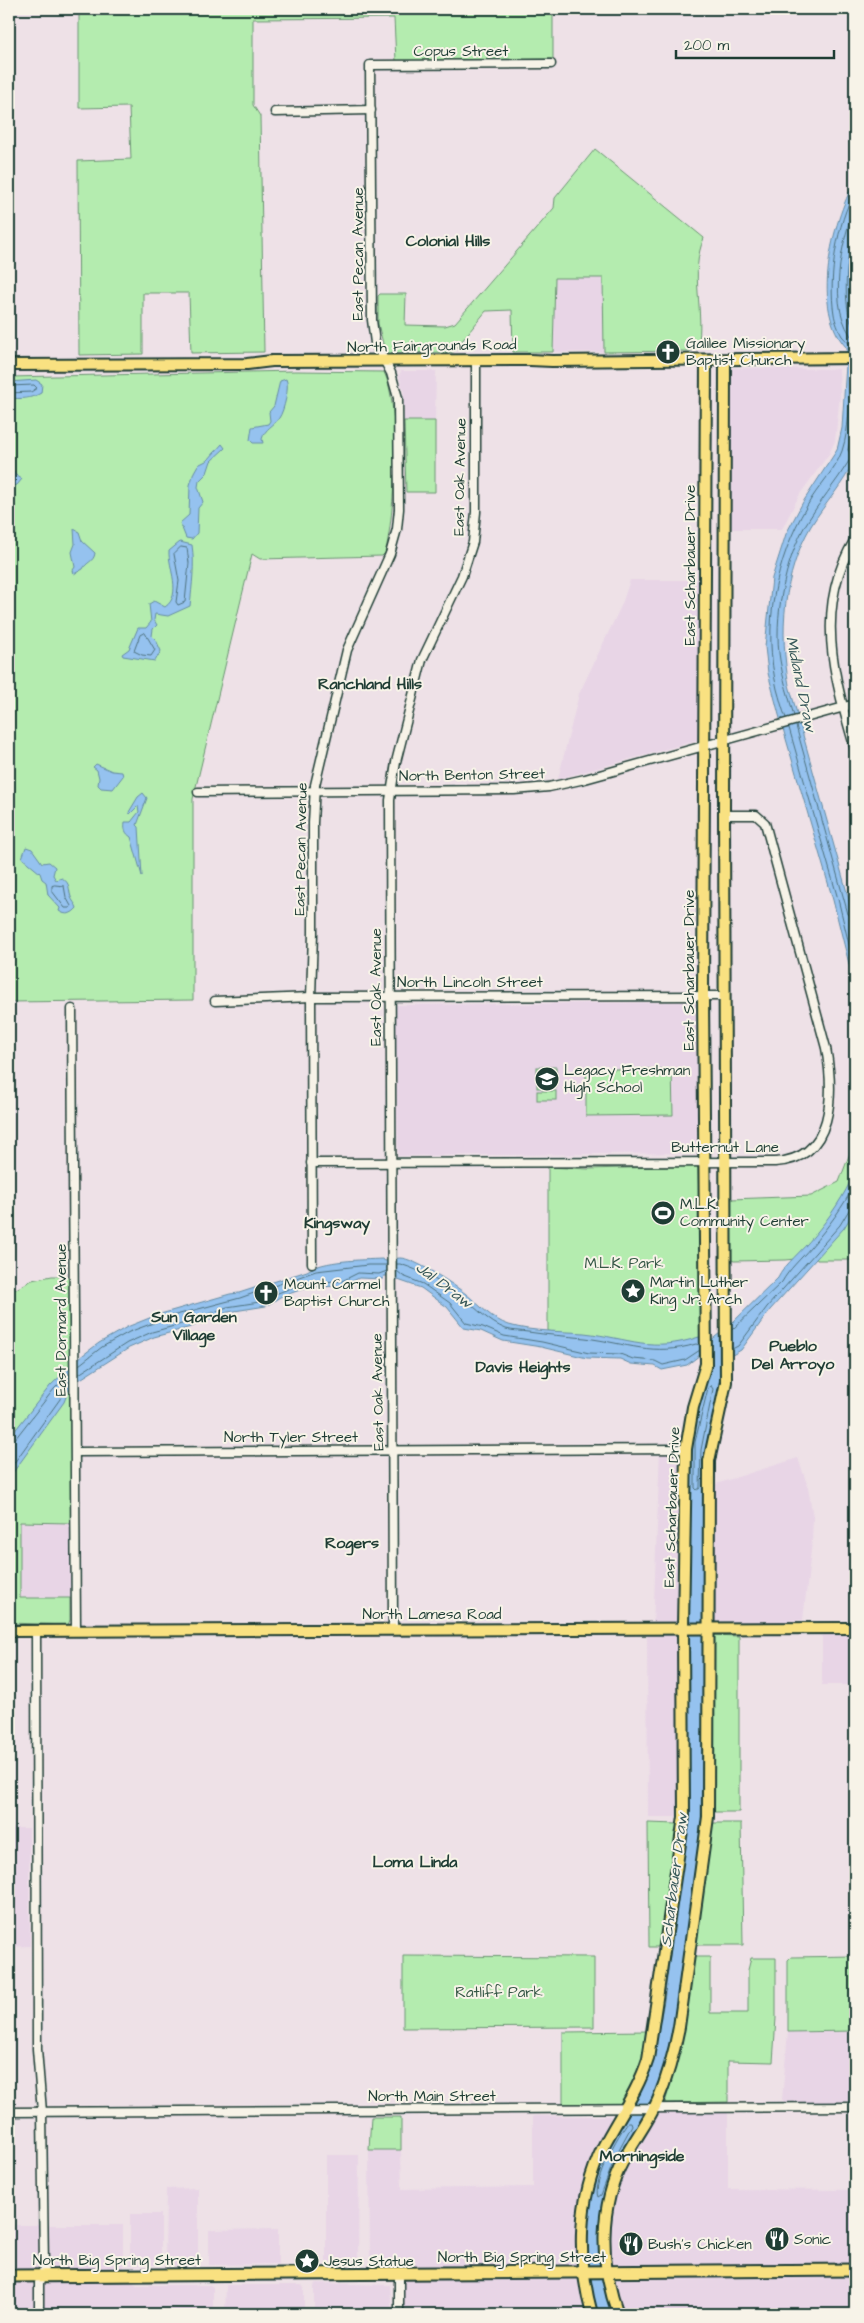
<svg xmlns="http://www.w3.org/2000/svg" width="864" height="2323" font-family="'Architects Daughter',sans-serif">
  <rect width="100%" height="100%" fill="#eee1e7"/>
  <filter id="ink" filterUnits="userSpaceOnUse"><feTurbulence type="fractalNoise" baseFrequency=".02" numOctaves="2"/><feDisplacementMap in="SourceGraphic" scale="10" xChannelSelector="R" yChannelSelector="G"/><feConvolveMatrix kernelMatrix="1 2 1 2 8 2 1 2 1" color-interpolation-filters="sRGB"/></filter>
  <g filter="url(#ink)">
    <!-- built -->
    <g fill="#e8d5e6">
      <polygon points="554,278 603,278 604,352 553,352"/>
      <polygon points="729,368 839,369 840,395 835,441 829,454 800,494 782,529 728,529"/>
      <polygon points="401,371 436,371 435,421 404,421 404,393 399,376"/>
      <polygon points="630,580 699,580 699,740 558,779 579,694 622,604"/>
      <polygon points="696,1002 698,1153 398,1156 396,1005"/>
      <polygon points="660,1449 697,1449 697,1490 798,1458 808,1487 813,1517 812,1542 803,1620 697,1628 696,1817 648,1817 647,1628 653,1628"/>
      <polygon points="20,1522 71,1523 70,1598 20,1598"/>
      <rect x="822" y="1635" width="33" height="50"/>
      <polygon points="9,1828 29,1828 30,1946 9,1947"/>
      <polygon points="855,2031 854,2101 785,2103 782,2099 788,2032"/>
      <polygon points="728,2108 728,2189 855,2190 855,2314 400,2314 405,2264 373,2264 370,2262 369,2150 401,2150 402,2189 533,2187 533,2116 610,2116 611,2120 599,2141 582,2187 603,2178 640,2109"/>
      <polygon points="326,2155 359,2155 358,2261 356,2263 326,2263"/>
      <polygon points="198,2188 198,2263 196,2266 165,2266 166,2189"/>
      <rect x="130" y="2214" width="31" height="51"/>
      <polygon points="9,2225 123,2225 123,2277 137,2285 210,2285 213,2287 213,2314 9,2314"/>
      <polygon points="278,2229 278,2264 209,2265 209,2230"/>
      <polygon points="317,2283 390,2285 392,2314 314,2314 314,2286"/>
      <polygon points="226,2285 302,2285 304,2288 304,2314 225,2314"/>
    </g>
    <!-- green -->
    <g fill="#b4ecaf" stroke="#6a9472">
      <polygon points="79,9 553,9 553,59 396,61 394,18 253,19 253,105 260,116 264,352 191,353 189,293 143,293 143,354 79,355 78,161 131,159 129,107 79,108"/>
      <path d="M 595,149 L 704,238 C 689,272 705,312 698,347 L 691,351 L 604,352 L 603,278 L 555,278 L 553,352 L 513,352 L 512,310 L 486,311 L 453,352 L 388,353 L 385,351 L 378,324 L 378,296 L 380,294 L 406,294 L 405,325 L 445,326 L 455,323 L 554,208 L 555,198 Z"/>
      <path d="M 296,371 L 384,372 C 401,405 395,517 385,553 L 382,556 L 260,559 L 252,554 L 193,799 L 193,1000 L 9,1002 L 9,377 Z"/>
      <polygon points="404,421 435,421 435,492 406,492"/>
      <rect x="537" y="1067" width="19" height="9"/>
      <polygon points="586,1069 672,1069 673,1115 586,1116"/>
      <rect x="537" y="1079" width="19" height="9"/>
      <rect x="537" y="1091" width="19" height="9"/>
      <polygon points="855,1140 855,1260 817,1260 816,1257 785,1260 734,1261 730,1259 731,1199 811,1196 839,1182"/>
      <polygon points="698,1166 703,1345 654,1347 548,1331 548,1167 588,1169"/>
      <polygon points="52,1276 66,1276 69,1278 71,1523 20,1522 20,1598 70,1598 70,1620 68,1625 9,1623 9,1293 32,1280"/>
      <polygon points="711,1635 739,1636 739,1812 713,1812 710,1809"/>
      <polygon points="648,1823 677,1824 679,1826 660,1947 649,1947"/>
      <polygon points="714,1823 741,1823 743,1945 697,1945 695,1943 711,1828"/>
      <polygon points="403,1956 594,1957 594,2027 403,2028"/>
      <polygon points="855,1956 855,2031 788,2032 788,1960 791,1957"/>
      <polygon points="694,1957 710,1957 710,2013 748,2013 748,1970 751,1958 776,1958 776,2018 773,2062 728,2061 728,2102 665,2103 681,2046"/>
      <polygon points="650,2031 644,2059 624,2104 563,2104 563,2032"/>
      <polygon points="371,2117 401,2117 401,2150 369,2150"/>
    </g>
    <!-- water -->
    <g fill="#95c2ef" stroke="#668da4">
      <path d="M 855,181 L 855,459 C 844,484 825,503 811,526 C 783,574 779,632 789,685 L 855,921 L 855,988 L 833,900 L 779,715 L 768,673 L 765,647 L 772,578 L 786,534 L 803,502 L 837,450 L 842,428 L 847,348 C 810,310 832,222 855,181 Z"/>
      <path d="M 286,379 C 290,386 284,411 279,418 C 274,426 265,428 262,439 L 263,443 L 253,443 L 250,440 L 252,427 L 268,424 L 270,421 L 269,412 L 274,406 L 280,381 Z"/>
      <path d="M 36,380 L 42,384 L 41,393 C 31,399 20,399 9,398 L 9,382 Z"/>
      <polygon points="222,444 225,448 211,461 207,473 199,481 198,487 203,502 198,508 197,533 192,539 186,538 180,523 189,515 190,485 194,472 198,465 208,460"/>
      <polygon points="9,466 17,476 22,479 17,485 9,487"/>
      <path d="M 74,529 L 79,532 L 82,541 L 95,553 C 94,562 86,562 83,569 L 74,574 L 73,570 L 75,567 L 72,552 L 75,544 Z"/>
      <path d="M 180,542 L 192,545 C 195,565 192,585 190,606 L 168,616 L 155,614 L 154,620 L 157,625 L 153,629 L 152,636 L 156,640 L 161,651 L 155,661 L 123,656 L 122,654 L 129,649 L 138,628 L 146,628 L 151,622 L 149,604 L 154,601 L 165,607 C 183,595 168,567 169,551 Z"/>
      <polygon points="96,764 112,771 122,772 123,776 113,789 101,788 98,785 99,778 97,770 93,767"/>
      <path d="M 143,793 L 147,798 L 137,825 L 139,827 L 142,876 L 131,837 C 125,833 124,829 125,822 L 131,822 L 139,812 L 138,806 L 130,814 L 129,812 L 138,797 Z"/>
      <path d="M 26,847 L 32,849 L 42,863 L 49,862 L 55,867 L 53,875 L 56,880 L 62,878 C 71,884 68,888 71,897 C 72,901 76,904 77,908 C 72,914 66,916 59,911 L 60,908 L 48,895 L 46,882 L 42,879 L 40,873 L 22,858 Z"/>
      <path d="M 855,1172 L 855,1210 L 844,1228 L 770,1310 L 741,1350 L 722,1361 L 715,1412 L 706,1451 L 701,1823 L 680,1983 L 668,2056 L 654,2094 L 620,2156 L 602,2217 L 599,2262 L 613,2314 L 596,2314 L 589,2285 L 585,2231 L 593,2185 L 600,2165 L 619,2125 L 627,2116 L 641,2089 L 652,2062 L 664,2001 L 687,1822 L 690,1450 L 698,1402 L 712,1353 L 700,1355 L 687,1365 L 662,1370 L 655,1366 L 631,1364 L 620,1359 L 587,1358 L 541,1347 L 503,1341 L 481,1331 L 464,1328 L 447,1307 L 421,1288 L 398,1280 L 396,1276 L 384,1276 L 383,1279 L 359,1278 L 343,1286 L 314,1287 L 300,1290 L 280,1297 L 266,1306 L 228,1312 L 191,1327 L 154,1337 L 129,1348 L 79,1380 L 69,1389 L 64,1402 L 9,1478 L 9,1439 L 13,1433 L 50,1386 L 79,1358 L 99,1343 L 127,1327 L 157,1315 L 230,1294 L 239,1293 L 307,1271 C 324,1260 361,1260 382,1259 L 385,1261 C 390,1260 396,1258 400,1258 C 414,1258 453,1284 466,1294 C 480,1305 491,1319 509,1325 C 533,1332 560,1331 584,1333 C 630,1338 651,1353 699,1337 L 701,1340 L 710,1341 L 730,1325 L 778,1278 C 783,1266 804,1249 813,1237 C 830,1217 844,1196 855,1172 Z"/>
    </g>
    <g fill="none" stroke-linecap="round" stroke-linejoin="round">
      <!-- shore -->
      <g stroke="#4e727f" stroke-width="1">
        <path d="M 855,204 C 842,242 825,308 855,341"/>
        <path d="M 855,227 C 847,251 840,309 855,330"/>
        <path d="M 852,352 C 852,344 847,342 842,336 C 839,331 835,321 834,314 C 828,278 837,223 855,191"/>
        <polyline points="9,386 34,385 37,388 31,392 9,393"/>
        <polyline points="855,398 853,429 848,450 850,453 855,452"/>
        <polygon points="181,547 187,548 189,563 185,602 178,605 176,602 179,581 174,554"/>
        <polygon points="145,633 155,650 151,656 142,655 134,651 140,635"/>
        <path d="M 794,716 C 789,697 783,680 780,660 C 773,619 785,560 806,524 C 819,502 836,483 849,461 L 855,459"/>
        <path d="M 786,718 C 782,709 780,699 777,689 C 762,627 775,560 807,506 C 817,487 835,471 842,451 C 850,427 850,391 852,364"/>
        <polyline points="796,726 848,914 855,918"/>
        <polyline points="789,728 838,899 855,969"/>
        <polygon points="55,885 64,886 66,897 71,906 70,908 65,908 52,891 52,886"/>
        <path d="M 397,1264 L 400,1264 C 423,1271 444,1284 463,1298 C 478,1309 488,1322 506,1329 C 513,1331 521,1331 528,1332 C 547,1335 566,1336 585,1338 C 627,1343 653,1357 696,1344 L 700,1345"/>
        <polyline points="397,1271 403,1276 423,1284 450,1303 466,1323 483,1327 504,1336 542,1342 589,1353 620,1354 633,1359 655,1361 663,1365 685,1360 700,1350"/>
        <path d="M 732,1330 L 782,1282 C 789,1269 801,1259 811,1247 C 828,1227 843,1207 855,1184"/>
        <polyline points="732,1349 738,1346 767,1307 840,1225 849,1210 855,1208"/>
        <polyline points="79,1365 102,1347 129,1332 172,1316 240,1298 316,1271 368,1265 387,1265"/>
        <polyline points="79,1374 127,1343 152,1332 189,1322 227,1307 266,1301 278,1293 299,1285 314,1282 342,1281 358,1273 379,1274 387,1271"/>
        <polygon points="711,1386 713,1389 701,1450 700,1488 697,1490 695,1488 695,1442 708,1388"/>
        <polyline points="9,1441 15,1439 54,1389 69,1374"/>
        <polyline points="9,1470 60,1399 64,1387 69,1382"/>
        <path d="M 628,2122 L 631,2122 L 632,2125 L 616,2155 L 601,2195 L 598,2197 C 592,2183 618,2134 628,2122 Z"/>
      </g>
      <defs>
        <g id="minor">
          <polyline points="275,112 371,110"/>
          <path d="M 855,539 C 813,608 834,677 855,749"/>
          <polyline points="198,792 514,790 549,787 585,779 855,704"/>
          <polyline points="215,1001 311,997 724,996"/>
          <polyline points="72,1009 76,1630"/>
          <path d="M 311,1163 L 775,1162 C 835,1159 834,1093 826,1048 L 765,823 L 756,815 L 724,815"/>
          <polyline points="312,1263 311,997 313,933 313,823 315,785 347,650 390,554 397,529 399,509 398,398 391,373 375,343 372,320 370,65 551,64"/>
          <polyline points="76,1452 686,1449"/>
          <polyline points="393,1629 390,800 396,762 422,660 462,576 473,542 476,512 476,360"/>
          <polyline points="36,1631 37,2049 42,2112 44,2268 39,2283 39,2314"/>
          <polyline points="9,2112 855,2107"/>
          <polyline points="399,2273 399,2314"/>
        </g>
        <g id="major">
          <polyline points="9,365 247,364 272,361 530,360 552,361 855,358"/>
          <polyline points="9,1631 855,1628"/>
          <path d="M 592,2314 C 577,2259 577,2200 603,2147 C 618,2118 638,2091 648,2059 L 684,1817 L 683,1628 L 686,1449 L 693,1407 L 706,1364 L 703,995 L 706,360"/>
          <path d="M 618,2314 C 600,2265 598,2207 624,2159 C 634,2140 649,2121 658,2100 C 668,2076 674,2053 679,2027 L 708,1817 L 709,1461 L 726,1382 L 724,815 L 725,360"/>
        </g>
        <polyline id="highway" points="9,2276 855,2270"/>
      </defs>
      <!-- minor casing -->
      <use href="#minor" stroke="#1f3d34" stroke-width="11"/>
      <!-- major casing -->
      <use href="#major" stroke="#1f3d34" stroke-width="14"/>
      <!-- highway casing -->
      <use href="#highway" stroke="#1f3d34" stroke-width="15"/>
      <!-- minor -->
      <use href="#minor" stroke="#f7f3e8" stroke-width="8"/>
      <!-- major -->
      <use href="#major" stroke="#f9e181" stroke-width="10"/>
      <!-- highway -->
      <use href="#highway" stroke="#f9e181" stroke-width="11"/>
    </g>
  </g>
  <!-- icons -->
  <defs>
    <symbol id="church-disc" viewBox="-11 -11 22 22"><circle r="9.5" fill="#1f3d34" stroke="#f7f3e8"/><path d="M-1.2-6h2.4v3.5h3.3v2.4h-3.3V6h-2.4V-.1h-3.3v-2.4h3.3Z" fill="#fff"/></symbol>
    <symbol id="school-disc" viewBox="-11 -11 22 22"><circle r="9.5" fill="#1f3d34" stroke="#f7f3e8"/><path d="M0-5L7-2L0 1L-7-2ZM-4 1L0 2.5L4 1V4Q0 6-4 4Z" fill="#fff"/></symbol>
    <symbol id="stadium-disc" viewBox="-11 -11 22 22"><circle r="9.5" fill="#1f3d34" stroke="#f7f3e8"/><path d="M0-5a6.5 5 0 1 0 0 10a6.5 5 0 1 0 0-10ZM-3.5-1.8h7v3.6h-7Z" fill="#fff"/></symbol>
    <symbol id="sight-disc" viewBox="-11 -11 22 22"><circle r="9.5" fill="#1f3d34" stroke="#f7f3e8"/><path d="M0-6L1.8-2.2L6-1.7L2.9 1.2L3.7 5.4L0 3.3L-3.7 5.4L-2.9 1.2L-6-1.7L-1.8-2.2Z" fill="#fff"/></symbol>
    <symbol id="restaurant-disc" viewBox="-11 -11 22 22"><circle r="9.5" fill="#1f3d34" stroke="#f7f3e8"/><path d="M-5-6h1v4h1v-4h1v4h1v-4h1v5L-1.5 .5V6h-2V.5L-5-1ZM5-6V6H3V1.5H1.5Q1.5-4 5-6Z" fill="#fff"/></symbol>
  </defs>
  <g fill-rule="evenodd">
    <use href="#church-disc" x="654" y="338" width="28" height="28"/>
    <use href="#school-disc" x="533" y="1065" width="28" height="28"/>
    <use href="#stadium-disc" x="649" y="1199" width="28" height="28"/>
    <use href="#sight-disc" x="619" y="1277" width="28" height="28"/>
    <use href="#church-disc" x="252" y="1279" width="28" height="28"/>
    <use href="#restaurant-disc" x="763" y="2225" width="28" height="28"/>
    <use href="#restaurant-disc" x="617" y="2230" width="28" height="28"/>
    <use href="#sight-disc" x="293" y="2247" width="28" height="28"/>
  </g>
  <g text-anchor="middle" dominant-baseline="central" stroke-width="4" stroke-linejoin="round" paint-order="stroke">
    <!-- street labels -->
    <g font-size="15" fill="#1f3d34" stroke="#f7f3e8">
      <text x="461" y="51">Copus Street</text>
      <text transform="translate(358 254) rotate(-90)">East Pecan Avenue</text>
      <text transform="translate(432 346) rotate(-1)">North Fairgrounds Road</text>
      <text transform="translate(460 477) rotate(-89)">East Oak Avenue</text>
      <text transform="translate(690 565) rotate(-90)">East Scharbauer Drive</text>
      <text transform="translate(472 775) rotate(-1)">North Benton Street</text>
      <text transform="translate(301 849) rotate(-89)">East Pecan Avenue</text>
      <text transform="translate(689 970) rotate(-90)">East Scharbauer Drive</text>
      <text x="470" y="982">North Lincoln Street</text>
      <text transform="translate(376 987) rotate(-90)">East Oak Avenue</text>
      <text x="725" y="1147">Butternut Lane</text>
      <text transform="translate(61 1320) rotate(-90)">East Dormard Avenue</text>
      <text transform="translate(378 1392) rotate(-91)">East Oak Avenue</text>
      <text x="291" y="1437">North Tyler Street</text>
      <text transform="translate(672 1507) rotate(-88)">East Scharbauer Drive</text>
      <text x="432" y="1614">North Lamesa Road</text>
      <text x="432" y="2096">North Main Street</text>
      <text x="522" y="2257">North Big Spring Street</text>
      <text x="117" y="2260">North Big Spring Street</text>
    </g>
    <!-- poi labels -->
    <g font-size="15" fill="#1f3d34" stroke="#f7f3e8" text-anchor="start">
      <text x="686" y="343">Galilee Missionary<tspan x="686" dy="17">Baptist Church</tspan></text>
      <text x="564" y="1070">Legacy Freshman<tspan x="564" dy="17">High School</tspan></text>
      <text x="680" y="1204">M.L.K.<tspan x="680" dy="17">Community Center</tspan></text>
      <text x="650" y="1282">Martin Luther<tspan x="650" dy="17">King Jr. Arch</tspan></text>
      <text x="284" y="1284">Mount Carmel<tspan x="284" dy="17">Baptist Church</tspan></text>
      <text x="794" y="2239">Sonic</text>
      <text x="648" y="2244">Bush's Chicken</text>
      <text x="324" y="2261">Jesus Statue</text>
    </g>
    <!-- park labels -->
    <g font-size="15" fill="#355746" stroke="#f7f3e8">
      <text x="624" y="1263">M.L.K. Park</text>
      <text x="499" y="1992">Ratliff Park</text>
    </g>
    <!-- neighbourhood labels -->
    <g font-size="16" font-weight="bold" fill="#1f3d34" stroke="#f7f3e8">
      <text x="448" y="241">Colonial Hills</text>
      <text x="370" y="684">Ranchland Hills</text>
      <text x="337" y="1223">Kingsway</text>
      <text x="194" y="1317">Sun Garden<tspan x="194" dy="18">Village</tspan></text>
      <text x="793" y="1346">Pueblo<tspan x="793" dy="18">Del Arroyo</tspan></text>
      <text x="523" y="1367">Davis Heights</text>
      <text x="352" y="1543">Rogers</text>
      <text x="415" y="1862">Loma Linda</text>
      <text x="642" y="2156">Morningside</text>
    </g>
    <!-- water labels -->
    <g font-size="16" font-style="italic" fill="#375859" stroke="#f7f3e8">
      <text transform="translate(801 684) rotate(78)">Midland Draw</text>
      <text transform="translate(444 1285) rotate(37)">Jal Draw</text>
      <text transform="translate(674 1880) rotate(-83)">Scharbauer Draw</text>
    </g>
  </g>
  <!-- margin -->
  <rect width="864" height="2323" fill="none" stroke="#f7f3e8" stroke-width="30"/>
  <rect x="15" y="15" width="834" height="2293" fill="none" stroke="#1f3d34" stroke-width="2" filter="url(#ink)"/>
  <!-- scale -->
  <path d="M676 50v8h158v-8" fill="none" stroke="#1f3d34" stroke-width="2.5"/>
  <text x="684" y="50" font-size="15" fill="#1f3d34" stroke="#f7f3e8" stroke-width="4" paint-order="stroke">200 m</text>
</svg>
